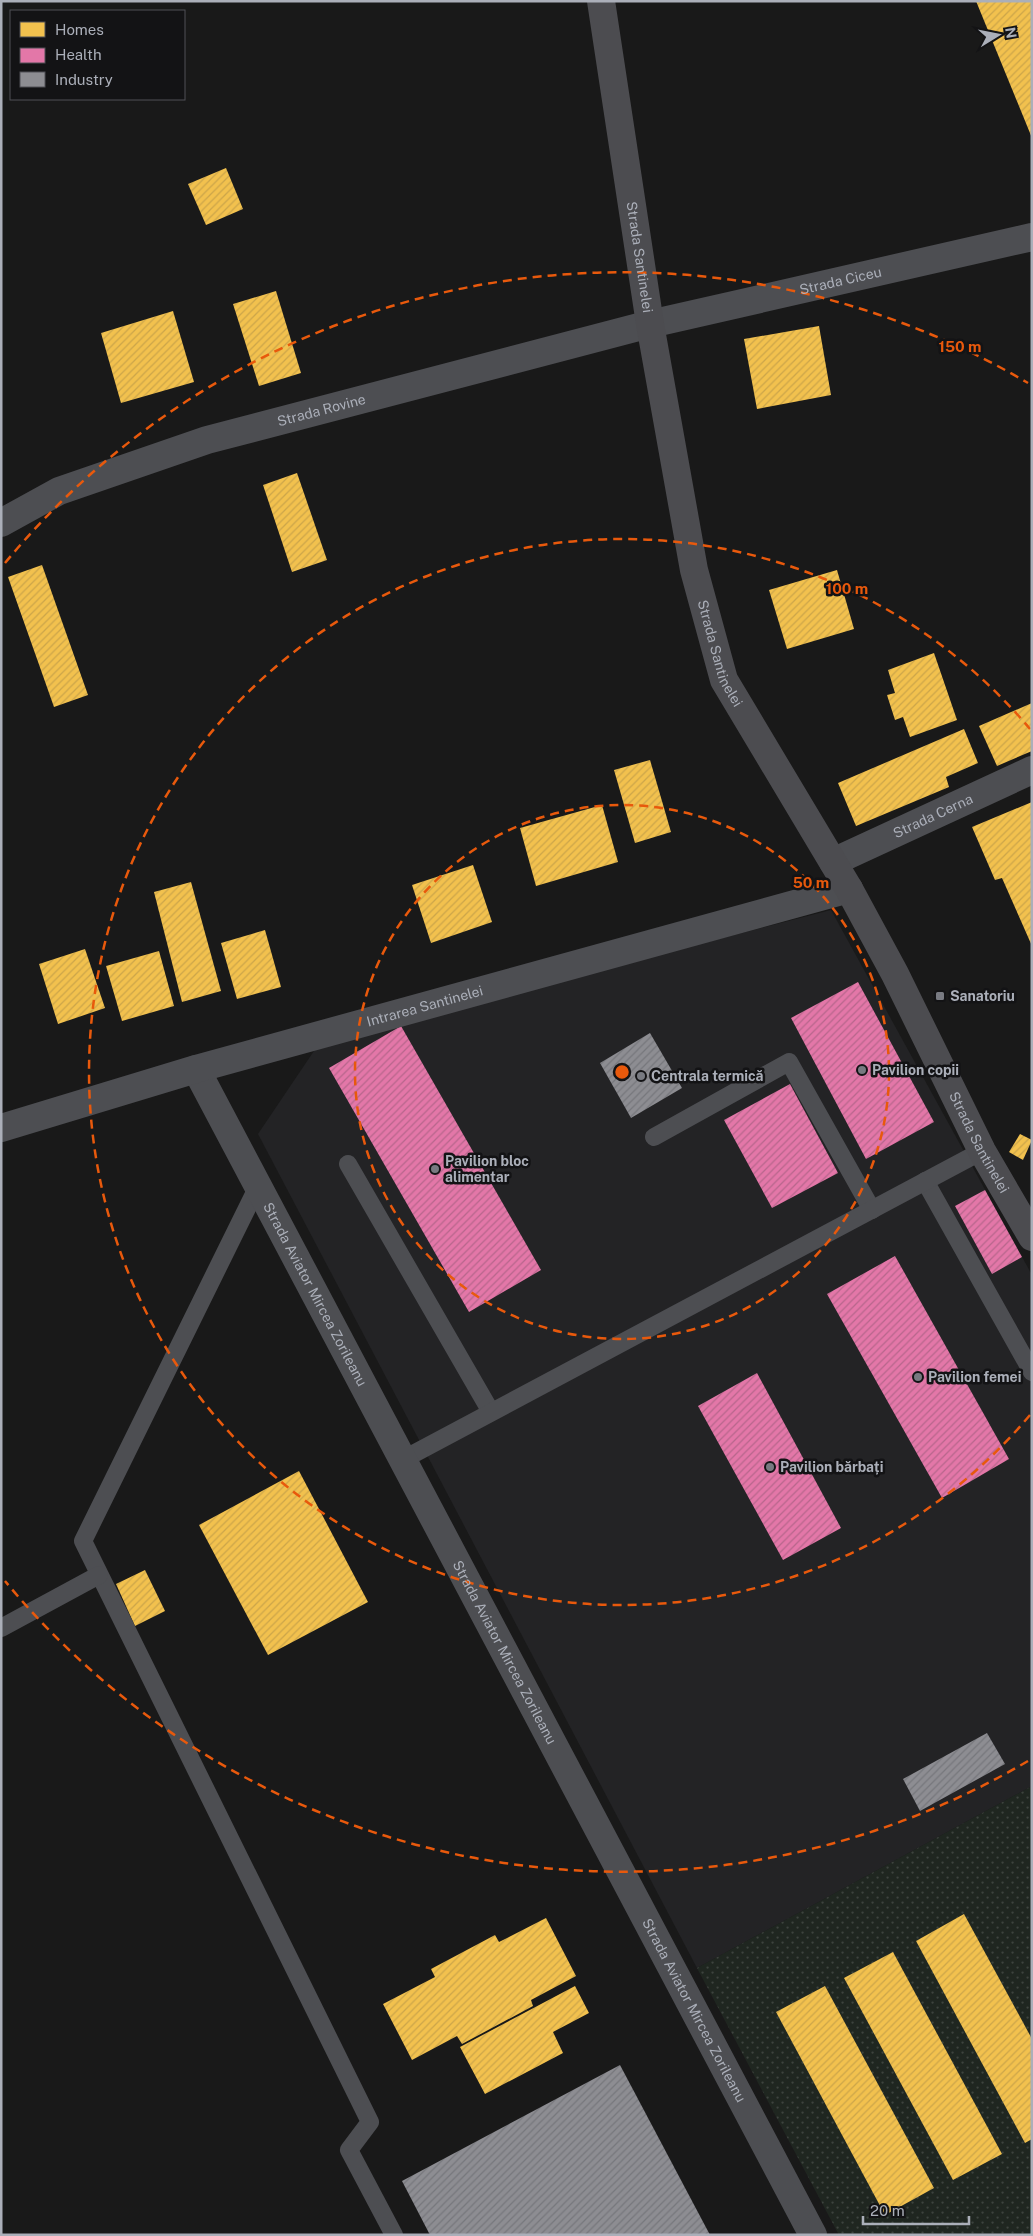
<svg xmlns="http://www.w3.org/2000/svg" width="1033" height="2236" font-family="'Public Sans',sans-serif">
  <defs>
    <pattern id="grass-dots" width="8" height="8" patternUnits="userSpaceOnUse" patternTransform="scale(1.25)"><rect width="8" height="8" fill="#1f2620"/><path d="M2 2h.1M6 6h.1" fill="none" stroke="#3d433e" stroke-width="1.8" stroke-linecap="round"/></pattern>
    <pattern id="homes-hatch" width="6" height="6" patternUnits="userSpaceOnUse" patternTransform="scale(1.25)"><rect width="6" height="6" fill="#f2c14e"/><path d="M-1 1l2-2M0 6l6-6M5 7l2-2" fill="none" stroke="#cca54a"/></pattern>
    <pattern id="health-hatch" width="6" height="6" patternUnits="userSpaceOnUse" patternTransform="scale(1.25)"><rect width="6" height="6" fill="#e377a8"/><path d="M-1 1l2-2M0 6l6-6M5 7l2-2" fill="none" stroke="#b7668c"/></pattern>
    <pattern id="industry-hatch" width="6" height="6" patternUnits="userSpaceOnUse" patternTransform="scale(1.25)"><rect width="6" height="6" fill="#8d8d92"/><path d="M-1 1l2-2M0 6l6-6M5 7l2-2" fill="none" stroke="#76777c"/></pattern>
  </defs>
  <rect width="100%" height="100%" fill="#191919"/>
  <!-- built -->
  <polygon fill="#232325" points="831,910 1032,1275 1032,1786 697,1968 258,1134 320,1042"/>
  <!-- grass -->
  <polygon fill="url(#grass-dots)" points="1032,1786 1032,2235 839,2235 697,1968"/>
  <!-- homes -->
  <g fill="url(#homes-hatch)">
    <polygon points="976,1 1032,1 1032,138"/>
    <polygon points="226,168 243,209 206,225 188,184"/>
    <polygon points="276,291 301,373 259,386 233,304"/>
    <polygon points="173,311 194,382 121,403 101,333"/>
    <polygon points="819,326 831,395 757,409 744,339"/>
    <polygon points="297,473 327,560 292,572 263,485"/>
    <polygon points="42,565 88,695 54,707 8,577"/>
    <polygon points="837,570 854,629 787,649 769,590"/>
    <polygon points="934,653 957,720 910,737 903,717 895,720 887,695 895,693 888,670"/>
    <polygon points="1032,703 1032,751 997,766 979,726"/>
    <polygon points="964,729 978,763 946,777 949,787 856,826 838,783"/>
    <polygon points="650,760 671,832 635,843 614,770"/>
    <polygon points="1032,802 1032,946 1002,878 995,880 972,827"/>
    <polygon points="602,805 618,862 536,886 520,828"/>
    <polygon points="473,865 492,922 431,943 412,885"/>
    <polygon points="191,882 221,991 182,1002 154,892"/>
    <polygon points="265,930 281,987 237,999 221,943"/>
    <polygon points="85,949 105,1008 58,1024 39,964"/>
    <polygon points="159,951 174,1006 122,1021 106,966"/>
    <polygon points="1020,1134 1032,1140 1023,1160 1009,1152"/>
    <polygon points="299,1471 368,1602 268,1655 199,1525"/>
    <polygon points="145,1570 165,1611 135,1626 116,1584"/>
    <polygon points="964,1914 1032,2039 1032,2139 1025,2143 916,1941"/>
    <polygon points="546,1918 576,1976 531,2000 533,2006 462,2044 457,2036 412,2060 383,2004 435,1977 431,1969 495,1935 499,1942"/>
    <polygon points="893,1952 1002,2154 953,2180 844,1978"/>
    <polygon points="575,1986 589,2013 553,2032 563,2053 485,2094 460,2047"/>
    <polygon points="825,1986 934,2188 885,2215 776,2012"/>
  </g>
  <!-- health -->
  <g fill="url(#health-hatch)">
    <polygon points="858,982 934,1122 866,1159 791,1018"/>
    <polygon points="401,1026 541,1270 469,1312 329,1068"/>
    <polygon points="790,1084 838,1173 772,1208 724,1120"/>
    <polygon points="985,1190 1022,1257 992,1274 955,1206"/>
    <polygon points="895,1256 1009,1459 942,1498 827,1294"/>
    <polygon points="757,1373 841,1528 783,1560 698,1406"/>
  </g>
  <!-- industry -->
  <g fill="url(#industry-hatch)">
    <polygon points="650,1033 682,1088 631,1118 600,1063"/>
    <polygon points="987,1733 1005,1764 920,1811 903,1779"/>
    <polygon points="620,2065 710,2235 430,2235 402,2181"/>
  </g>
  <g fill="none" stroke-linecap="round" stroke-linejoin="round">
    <!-- lane -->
    <g stroke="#4d4e52" stroke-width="18">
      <polyline points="654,1137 789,1062 872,1210"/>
      <polyline points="348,1164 491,1412"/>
      <polyline points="925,1181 1032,1372"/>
      <polyline points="258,1186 83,1541 370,2122 349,2150 394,2235"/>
      <polyline points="402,1460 982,1151"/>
      <polyline points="1,1628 99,1575"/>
    </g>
    <!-- street -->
    <g stroke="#4d4e52" stroke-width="28">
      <path id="s1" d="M 1,523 L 59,491 L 207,440 L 650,324 L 1032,237"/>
      <path id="s2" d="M 833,862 L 1032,770"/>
      <path id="s3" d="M 196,1069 L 813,2235"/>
      <path id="s4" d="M 1,1128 L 196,1069 L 849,889"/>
    </g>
    <!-- secondary -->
    <path stroke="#4c4c50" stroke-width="28" id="s5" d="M 601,1 L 650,324 L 694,570 L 724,680 L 849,889 L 895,974 L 982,1151 L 1032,1237"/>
  </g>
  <!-- distance rings -->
  <g fill="none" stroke="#e8590c" stroke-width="2.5" stroke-dasharray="9 6">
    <circle cx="622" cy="1072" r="267"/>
    <path d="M1030 1415A533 533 0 1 1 1030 729"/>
    <path d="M1028 1761A800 800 0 0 1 5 1581M5 563A800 800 0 0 1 1028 383"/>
  </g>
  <!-- markers -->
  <g fill="#787a81" stroke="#131315" stroke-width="2">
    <rect x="935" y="991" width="10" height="10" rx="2.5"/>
    <circle cx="862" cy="1070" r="5"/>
    <circle cx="641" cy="1076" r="5"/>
    <circle cx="435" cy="1169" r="5"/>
    <circle cx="918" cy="1377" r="5"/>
    <circle cx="770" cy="1467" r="5"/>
  </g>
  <g text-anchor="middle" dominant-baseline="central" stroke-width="5" stroke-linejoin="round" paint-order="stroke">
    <!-- street labels -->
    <g font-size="14" fill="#abafb9" stroke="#131315">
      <text stroke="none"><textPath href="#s5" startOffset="259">Strada Santinelei</textPath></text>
      <text stroke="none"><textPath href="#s1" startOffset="876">Strada Ciceu</textPath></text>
      <text stroke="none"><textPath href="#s1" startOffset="341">Strada Rovine</textPath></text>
      <text stroke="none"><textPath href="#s5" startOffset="664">Strada Santinelei</textPath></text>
      <text stroke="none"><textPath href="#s2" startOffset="110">Strada Cerna</textPath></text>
      <text stroke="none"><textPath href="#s4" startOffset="441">Intrarea Santinelei</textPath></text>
      <text stroke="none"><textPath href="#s5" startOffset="1219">Strada Santinelei</textPath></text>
      <text stroke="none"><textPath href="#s3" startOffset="255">Strada Aviator Mircea Zorileanu</textPath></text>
      <text stroke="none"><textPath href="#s3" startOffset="660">Strada Aviator Mircea Zorileanu</textPath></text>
      <text stroke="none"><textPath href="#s3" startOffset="1065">Strada Aviator Mircea Zorileanu</textPath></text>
    </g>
    <!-- poi labels -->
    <g font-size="14" font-weight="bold" fill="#abafb9" stroke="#131315" text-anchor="start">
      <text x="950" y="996">Sanatoriu</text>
      <text x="872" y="1070">Pavilion copii</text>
      <text x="651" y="1076">Centrala termică</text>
      <text x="445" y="1161">Pavilion bloc<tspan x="445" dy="16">alimentar</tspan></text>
      <text x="928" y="1377">Pavilion femei</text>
      <text x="780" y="1467">Pavilion bărbați</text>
    </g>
  </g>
  <circle cx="622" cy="1072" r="8" fill="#e8590c" stroke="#131315" stroke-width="2.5"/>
  <g font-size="15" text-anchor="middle" font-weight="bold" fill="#e8590c" stroke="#131315" stroke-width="5" stroke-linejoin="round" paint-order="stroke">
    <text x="960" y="352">150 m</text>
    <text x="847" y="594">100 m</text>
    <text x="811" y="888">50 m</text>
  </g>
  <!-- border -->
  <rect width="1033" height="2236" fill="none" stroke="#abafb9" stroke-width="5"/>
  <!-- legend -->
  <rect x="10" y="10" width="175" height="90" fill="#131315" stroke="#505157"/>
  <rect x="20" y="22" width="25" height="15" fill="#f2c14e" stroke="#505157"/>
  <text x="55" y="35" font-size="15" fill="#abafb9">Homes</text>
  <rect x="20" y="48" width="25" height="15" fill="#e377a8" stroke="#505157"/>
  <text x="55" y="60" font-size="15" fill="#abafb9">Health</text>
  <rect x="20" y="72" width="25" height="15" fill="#8d8d92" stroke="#505157"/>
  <text x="55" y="85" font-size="15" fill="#abafb9">Industry</text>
  <!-- north arrow -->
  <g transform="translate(998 35) rotate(80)" stroke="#131315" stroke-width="4" paint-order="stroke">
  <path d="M0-4L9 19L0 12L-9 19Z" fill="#abafb9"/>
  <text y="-8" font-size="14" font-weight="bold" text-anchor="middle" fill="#abafb9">N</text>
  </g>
  <!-- scale -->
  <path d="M863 2216v8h106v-8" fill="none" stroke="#abafb9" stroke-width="2.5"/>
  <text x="870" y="2216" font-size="15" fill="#abafb9" stroke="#131315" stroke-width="4" paint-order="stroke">20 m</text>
</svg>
